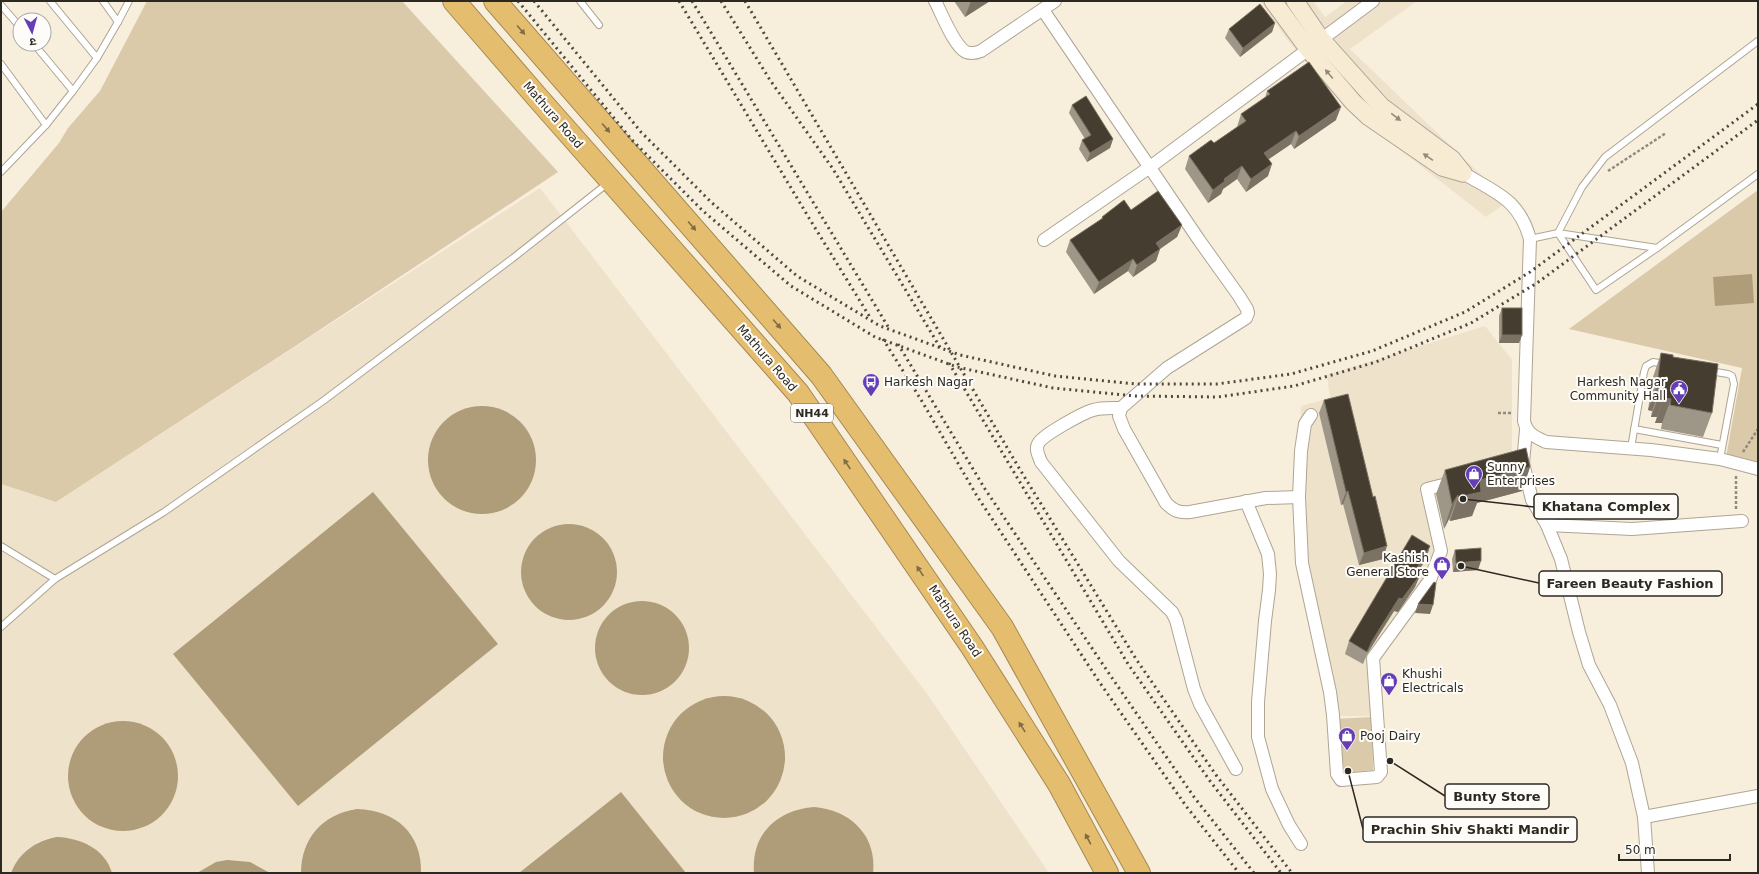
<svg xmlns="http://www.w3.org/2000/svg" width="1759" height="874" font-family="'DejaVu Sans','Noto Sans Devanagari',sans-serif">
  <rect width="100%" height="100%" fill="#f8eedc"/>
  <!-- built -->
  <g fill="#efe2cb">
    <polygon points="1260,1 1313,1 1325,17 1347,1 1417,1 1350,49 1508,201 1486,217 1366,123 1317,75 1286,38"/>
    <polygon points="540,188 928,695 1049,873 1,873 1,484 56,502"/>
    <polygon points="1485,326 1512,360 1512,456 1419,487 1435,550 1424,576 1370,657 1375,716 1333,716 1296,568 1301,406 1330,398 1327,375"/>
  </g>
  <!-- green -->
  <g fill="#dacaaa">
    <polygon points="147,1 402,1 558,172 306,339 56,502 1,484 1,212 59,143 68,128 100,91"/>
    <polygon points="1758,190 1758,464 1726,457 1742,368 1569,329"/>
    <polygon points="1372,717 1373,770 1345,773 1334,719"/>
  </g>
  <!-- water -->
  <g fill="#af9c78">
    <polygon points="1752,274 1754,303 1715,306 1713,277"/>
    <circle cx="482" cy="460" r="54"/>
    <polygon points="373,492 498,644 298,806 173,654"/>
    <circle cx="569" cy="572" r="48"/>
    <circle cx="642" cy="648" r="47"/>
    <circle cx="724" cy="757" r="61"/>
    <circle cx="123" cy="776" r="55"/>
    <polygon points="621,792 686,873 519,873"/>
    <path d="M 814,807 C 850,810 877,835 873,873 L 754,873 C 751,834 777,810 814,807 Z"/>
    <path d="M 357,809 C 396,810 422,834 421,873 L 301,873 C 301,838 323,814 357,809 Z"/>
    <path d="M 57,837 C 81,838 105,849 112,873 L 11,873 C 19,852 36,841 57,837 Z"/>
    <polygon points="227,860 250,862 270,873 197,873 216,862"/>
  </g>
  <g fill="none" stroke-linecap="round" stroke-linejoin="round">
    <defs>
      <g id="lane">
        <polyline points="50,1 97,58 118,22"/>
        <polyline points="103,1 118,22 129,1"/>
        <polyline points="580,1 599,25"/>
        <polyline points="1,5 20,27"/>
        <polyline points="1758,41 1605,157 1582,187 1558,233 1596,290 1657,248 1758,174"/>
        <polyline points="34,44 73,91 97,58"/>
        <polyline points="1,64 46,125 73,91"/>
        <polyline points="1,172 46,125"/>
        <polyline points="1530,239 1558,233 1657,248"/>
        <polyline points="1710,371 1728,374 1732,376 1734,384 1720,459"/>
        <polyline points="1634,429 1722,445"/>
        <polyline points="1631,448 1644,372 1646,366 1653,362 1665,364"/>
        <polyline points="1,546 55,579"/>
        <polyline points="1,627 55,579 164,512 323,401 513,258 608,183"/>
      </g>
      <g id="street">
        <path d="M 935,1 C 942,14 954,46 966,52 C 971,54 976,53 981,51 L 1055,1"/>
        <path d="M 1043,10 L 1199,240 L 1239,296 L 1247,309 L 1248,313 L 1246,318 L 1167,368 L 1121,408 L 1119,416 L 1124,429 L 1166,503 C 1174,511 1179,513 1190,512 L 1266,498 L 1299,497"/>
        <path d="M 1463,173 C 1496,193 1519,199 1530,239 L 1524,421 C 1527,434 1535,437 1546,442 L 1651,450 L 1720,459 L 1758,469"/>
        <polyline points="1044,240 1150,167 1373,1"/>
        <path d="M 1121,408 C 1112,408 1102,407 1093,410 C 1083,413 1042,435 1038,444 C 1035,450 1039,456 1041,462 L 1119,561 L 1172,612 L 1176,620 L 1194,689 L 1200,704 L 1236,769"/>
        <polyline points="1311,415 1305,424 1301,451 1299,497 1302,563 1330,692 1333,715 1337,774 1341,780 1377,777 1381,772 1373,658 1430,580 1441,551 1427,489 1455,482"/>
        <polyline points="1526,430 1523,463 1532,500 1547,525 1561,559 1579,632 1589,665 1610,705 1632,763 1644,817 1648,873"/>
        <polyline points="1246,501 1268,554 1270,574 1269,590 1265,621 1258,702 1258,737 1272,789 1289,825 1301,844"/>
        <polyline points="1547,525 1632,529 1742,521"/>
        <polyline points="1644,817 1758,796"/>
      </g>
      <g id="secondary">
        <polyline points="1273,1 1309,50 1353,102 1369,117 1442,167 1463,173"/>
        <polyline points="1295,1 1321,39 1381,106 1452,159 1463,173"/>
      </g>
      <g id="highway">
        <polyline points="454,1 537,97 798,393 972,647 1059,784 1107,873"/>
        <polyline points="495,1 821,375 1002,627 1139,873"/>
      </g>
    </defs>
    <!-- lane casing -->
    <use href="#lane" stroke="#aea594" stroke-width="8"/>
    <!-- street casing -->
    <use href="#street" stroke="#aea594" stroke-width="14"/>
    <!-- secondary casing -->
    <use href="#secondary" stroke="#aea594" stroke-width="19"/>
    <!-- highway casing -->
    <use href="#highway" stroke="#a48953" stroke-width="24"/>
    <!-- path -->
    <g stroke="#918b7e" stroke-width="2.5" stroke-dasharray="3 2" stroke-linecap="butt">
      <polyline points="1608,171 1666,133"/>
      <polyline points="1498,413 1511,413"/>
      <polyline points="1743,452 1758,429"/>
      <polyline points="1736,509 1736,476"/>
    </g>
    <!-- lane -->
    <use href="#lane" stroke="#fff" stroke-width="6"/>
    <!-- street -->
    <use href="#street" stroke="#fff" stroke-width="12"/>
    <!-- secondary -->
    <use href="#secondary" stroke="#f7ebd4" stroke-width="17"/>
    <!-- highway -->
    <use href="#highway" stroke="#e5bd6e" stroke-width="22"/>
    <!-- rail -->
    <g stroke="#4e4a41" stroke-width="3" stroke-dasharray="2 4" stroke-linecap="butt">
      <polyline points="518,1 632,140 703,211 791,286 875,337 957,367 1053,388 1135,396 1218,397 1294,386 1376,362 1471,323 1537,283 1758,120"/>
      <polyline points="534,1 641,132 711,202 797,276 880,326 960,355 1055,376 1136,384 1217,384 1291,374 1372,351 1465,312 1530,272 1758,104"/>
      <polyline points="679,1 809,218 871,319"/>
      <polyline points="692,1 890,330"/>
      <polyline points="721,1 770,80 833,169 941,349"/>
      <polyline points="745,1 1019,468 1136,659 1216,775 1292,873"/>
      <polyline points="883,339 923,403 977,496 1100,683 1186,806 1239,873"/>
      <polyline points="898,344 985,489 1110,675 1194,797 1254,873"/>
      <polyline points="949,363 1128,664 1210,781 1281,873"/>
    </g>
  </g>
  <!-- wall -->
  <g fill="#9e9686">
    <polygon points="954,1 990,1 965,17"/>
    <polygon points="1275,23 1272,32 1240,57 1225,38 1229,29"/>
    <polygon points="1267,91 1336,120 1294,149 1291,144 1269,159 1268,176 1246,192 1237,179 1223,189 1221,194 1208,203 1185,169 1189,156 1214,143 1237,127 1241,114 1265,98"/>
    <polygon points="1072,105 1113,139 1110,148 1087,162 1079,149 1082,140 1085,139 1069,113"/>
    <polygon points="1131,210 1182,225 1177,237 1160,249 1156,261 1133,277 1128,271 1094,294 1066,252 1070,240 1101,220 1102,217"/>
    <polygon points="1502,308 1522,335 1519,343 1499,343 1499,316"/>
    <polygon points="1661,353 1673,357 1712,413 1703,437 1661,429 1662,423 1655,423 1657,417 1651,417 1652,411 1648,410 1653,377"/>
    <polygon points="1324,400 1383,559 1359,565 1343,504 1341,505 1319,413"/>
    <polygon points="1530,467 1522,491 1477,503 1472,516 1450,521 1449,519 1444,529 1436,494 1445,470"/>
    <polygon points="1430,546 1426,559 1417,574 1420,575 1415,587 1398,612 1394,611 1367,654 1363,664 1345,654 1349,641"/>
    <polygon points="1455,550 1478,570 1453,572 1452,559"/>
  </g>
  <!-- shaded-wall -->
  <g fill="#7b7263">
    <polygon points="971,1 990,1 965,17"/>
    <polygon points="1275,23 1272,32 1240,57 1243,48"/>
    <polygon points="1341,107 1336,120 1294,149 1299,136"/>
    <polygon points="1296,131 1291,144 1260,165 1264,153"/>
    <polygon points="1113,139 1110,148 1087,162 1090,153"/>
    <polygon points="1272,164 1268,176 1246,192 1251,179"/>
    <polygon points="1242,166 1237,179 1223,189 1221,194 1208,203 1213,190 1224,179"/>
    <polygon points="1182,225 1177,237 1151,255 1156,243"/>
    <polygon points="1160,249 1156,261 1133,277 1137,265"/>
    <polygon points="1133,259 1128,271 1094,294 1099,282"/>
    <polygon points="1502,335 1522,335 1519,343 1499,343"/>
    <polygon points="1657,386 1661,386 1652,411 1648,410"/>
    <polygon points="1660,392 1666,393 1657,417 1651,417"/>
    <polygon points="1664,398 1671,399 1662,423 1655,423"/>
    <polygon points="1530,467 1522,491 1477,503 1472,516 1450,521 1458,497 1480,480"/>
    <polygon points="1348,491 1343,504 1341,505 1346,492"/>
    <polygon points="1458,495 1449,519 1444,529 1452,504"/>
    <polygon points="1387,546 1383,559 1359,565 1364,553"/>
    <polygon points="1430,546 1426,559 1409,586 1414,573"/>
    <polygon points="1481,561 1478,570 1453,572 1456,563"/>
    <polygon points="1420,575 1415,587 1398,612 1394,611 1367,654 1363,664 1372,641 1399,598"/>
    <polygon points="1418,604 1433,605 1430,614 1415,613"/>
  </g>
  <!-- building -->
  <g fill="#453d2f" stroke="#7b7263">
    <polygon points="1260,4 1275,23 1243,48 1229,29"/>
    <polygon points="1309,62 1341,107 1299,136 1296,131 1264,153 1272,164 1251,179 1242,166 1224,179 1225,181 1213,190 1189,156 1211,140 1214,143 1246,121 1241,114 1270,94 1267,91"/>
    <polygon points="1086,96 1113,139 1090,153 1082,140 1091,135 1072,105"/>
    <polygon points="1158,191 1182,225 1156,243 1160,249 1137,265 1133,259 1099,282 1070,240 1103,218 1102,217 1124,200 1131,210"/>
    <rect x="1502" y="308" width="20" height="27"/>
    <polygon points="1661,353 1673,355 1673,357 1718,364 1712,413 1670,405 1671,399 1664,398 1666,393 1660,392 1661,386 1657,386"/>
    <polygon points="1348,394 1373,497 1375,496 1387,546 1364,553 1348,491 1346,492 1324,400"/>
    <polygon points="1526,448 1530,467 1480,480 1481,492 1458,497 1458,495 1452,504 1445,470"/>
    <polygon points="1412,535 1430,546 1414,573 1420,575 1402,599 1399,598 1372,641 1367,652 1349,641"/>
    <polygon points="1481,548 1481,561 1456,563 1455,550"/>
    <polygon points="1434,582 1436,583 1433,605 1418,604"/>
  </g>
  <!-- one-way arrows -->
  <defs><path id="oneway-solid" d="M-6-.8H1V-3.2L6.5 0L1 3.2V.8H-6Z"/></defs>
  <g fill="#7f6c44">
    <use href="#oneway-solid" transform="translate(521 30) rotate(49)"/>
    <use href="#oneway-solid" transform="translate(606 128) rotate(49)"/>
    <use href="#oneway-solid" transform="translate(692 226) rotate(49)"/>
    <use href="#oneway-solid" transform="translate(777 324) rotate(49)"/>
    <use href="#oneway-solid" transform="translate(847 464) rotate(-124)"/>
    <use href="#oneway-solid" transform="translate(920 571) rotate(-124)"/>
    <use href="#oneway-solid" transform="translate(1022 727) rotate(-122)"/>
    <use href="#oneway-solid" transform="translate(1088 839) rotate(-118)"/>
  </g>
  <g fill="#928a7b">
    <use href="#oneway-solid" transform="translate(1329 74) rotate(-130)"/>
    <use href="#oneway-solid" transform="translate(1396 117) rotate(37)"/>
    <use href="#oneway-solid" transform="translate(1428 157) rotate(-146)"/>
  </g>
  <!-- icons -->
  <defs>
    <symbol id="bus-pin" viewBox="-11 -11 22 30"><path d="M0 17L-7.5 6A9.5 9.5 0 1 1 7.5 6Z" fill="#653eb6" stroke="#fefcf9"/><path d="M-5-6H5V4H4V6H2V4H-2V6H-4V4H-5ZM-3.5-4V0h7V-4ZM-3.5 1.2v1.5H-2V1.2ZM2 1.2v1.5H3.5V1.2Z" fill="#fff"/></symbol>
    <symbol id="civic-pin" viewBox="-11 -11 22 30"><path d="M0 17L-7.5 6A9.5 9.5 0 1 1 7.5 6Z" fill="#653eb6" stroke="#fefcf9"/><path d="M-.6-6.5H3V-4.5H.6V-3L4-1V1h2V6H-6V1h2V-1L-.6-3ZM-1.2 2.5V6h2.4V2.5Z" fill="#fff"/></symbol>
    <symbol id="shop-pin" viewBox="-11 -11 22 30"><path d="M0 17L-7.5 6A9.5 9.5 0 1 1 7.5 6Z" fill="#653eb6" stroke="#fefcf9"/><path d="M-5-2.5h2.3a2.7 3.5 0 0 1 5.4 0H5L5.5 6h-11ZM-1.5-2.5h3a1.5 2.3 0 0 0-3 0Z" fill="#fff"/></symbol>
  </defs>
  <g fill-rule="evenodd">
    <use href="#bus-pin" x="861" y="372" width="20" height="27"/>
    <use href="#civic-pin" x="1669" y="379" width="20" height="27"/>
    <use href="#shop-pin" x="1464" y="464" width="20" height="27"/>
    <use href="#shop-pin" x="1432" y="555" width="20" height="27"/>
    <use href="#shop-pin" x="1379" y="671" width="20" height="27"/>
    <use href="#shop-pin" x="1337" y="726" width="20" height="27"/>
  </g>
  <g text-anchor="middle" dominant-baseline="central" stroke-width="4" stroke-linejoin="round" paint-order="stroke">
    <!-- shield labels -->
    <rect fill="#fefcf9" stroke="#6b6862" stroke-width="1" x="791" y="404" width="42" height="18" rx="3"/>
    <g font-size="11" font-weight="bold" fill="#2c2922">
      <text x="812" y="413">NH44</text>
    </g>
    <!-- street labels -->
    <g font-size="12" fill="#2c2922" stroke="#fefcf9">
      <text transform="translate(553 115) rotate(49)">Mathura Road</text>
      <text transform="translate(767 358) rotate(49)">Mathura Road</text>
      <text transform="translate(955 621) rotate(56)">Mathura Road</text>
    </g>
    <!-- poi labels -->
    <g font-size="12" fill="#2c2922" stroke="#fefcf9" text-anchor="start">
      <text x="884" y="382">Harkesh Nagar</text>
      <text x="1666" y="382" text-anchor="end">Harkesh Nagar<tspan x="1666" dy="14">Community Hall</tspan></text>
      <text x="1487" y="467">Sunny<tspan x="1487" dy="14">Enterprises</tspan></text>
      <text x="1429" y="558" text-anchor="end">Kashish<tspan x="1429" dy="14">General Store</tspan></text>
      <text x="1402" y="674">Khushi<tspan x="1402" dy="14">Electricals</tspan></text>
      <text x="1360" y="736">Pooj Dairy</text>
    </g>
  </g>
  <!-- callouts -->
  <path fill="none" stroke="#2c2922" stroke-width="1.5" d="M1463 499L1534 507M1461 566L1539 583M1390 761L1445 796M1348 771L1363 829"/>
  <g fill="#2c2922" stroke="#fefcf9" stroke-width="1.5">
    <circle cx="1463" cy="499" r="4"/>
    <circle cx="1461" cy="566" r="4"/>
    <circle cx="1390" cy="761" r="4"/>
    <circle cx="1348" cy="771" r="4"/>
  </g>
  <g fill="#fefcf9" stroke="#2c2922" stroke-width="1.5">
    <rect x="1534" y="494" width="144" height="25" rx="4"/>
    <rect x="1539" y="571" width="183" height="25" rx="4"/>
    <rect x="1445" y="784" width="104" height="25" rx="4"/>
    <rect x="1363" y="817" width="214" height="25" rx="4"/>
  </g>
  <g font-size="13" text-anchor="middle" font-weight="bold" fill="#2c2922">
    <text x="1606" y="511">Khatana Complex</text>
    <text x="1630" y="588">Fareen Beauty Fashion</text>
    <text x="1497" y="801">Bunty Store</text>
    <text x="1470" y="834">Prachin Shiv Shakti Mandir</text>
  </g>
  <!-- border -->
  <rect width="1759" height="874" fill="none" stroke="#2c2922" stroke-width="4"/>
  <!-- north arrow -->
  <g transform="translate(32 32) rotate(174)"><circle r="19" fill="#fefcf9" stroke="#aaa8a3"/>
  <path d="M0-3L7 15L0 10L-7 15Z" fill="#653eb6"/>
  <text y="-6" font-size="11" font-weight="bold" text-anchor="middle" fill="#2c2922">उ</text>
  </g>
  <!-- scale -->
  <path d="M1619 854v6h111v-6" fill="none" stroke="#2c2922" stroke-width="2"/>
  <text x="1625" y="854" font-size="12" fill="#2c2922" stroke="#fefcf9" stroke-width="3" paint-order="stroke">50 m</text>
</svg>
